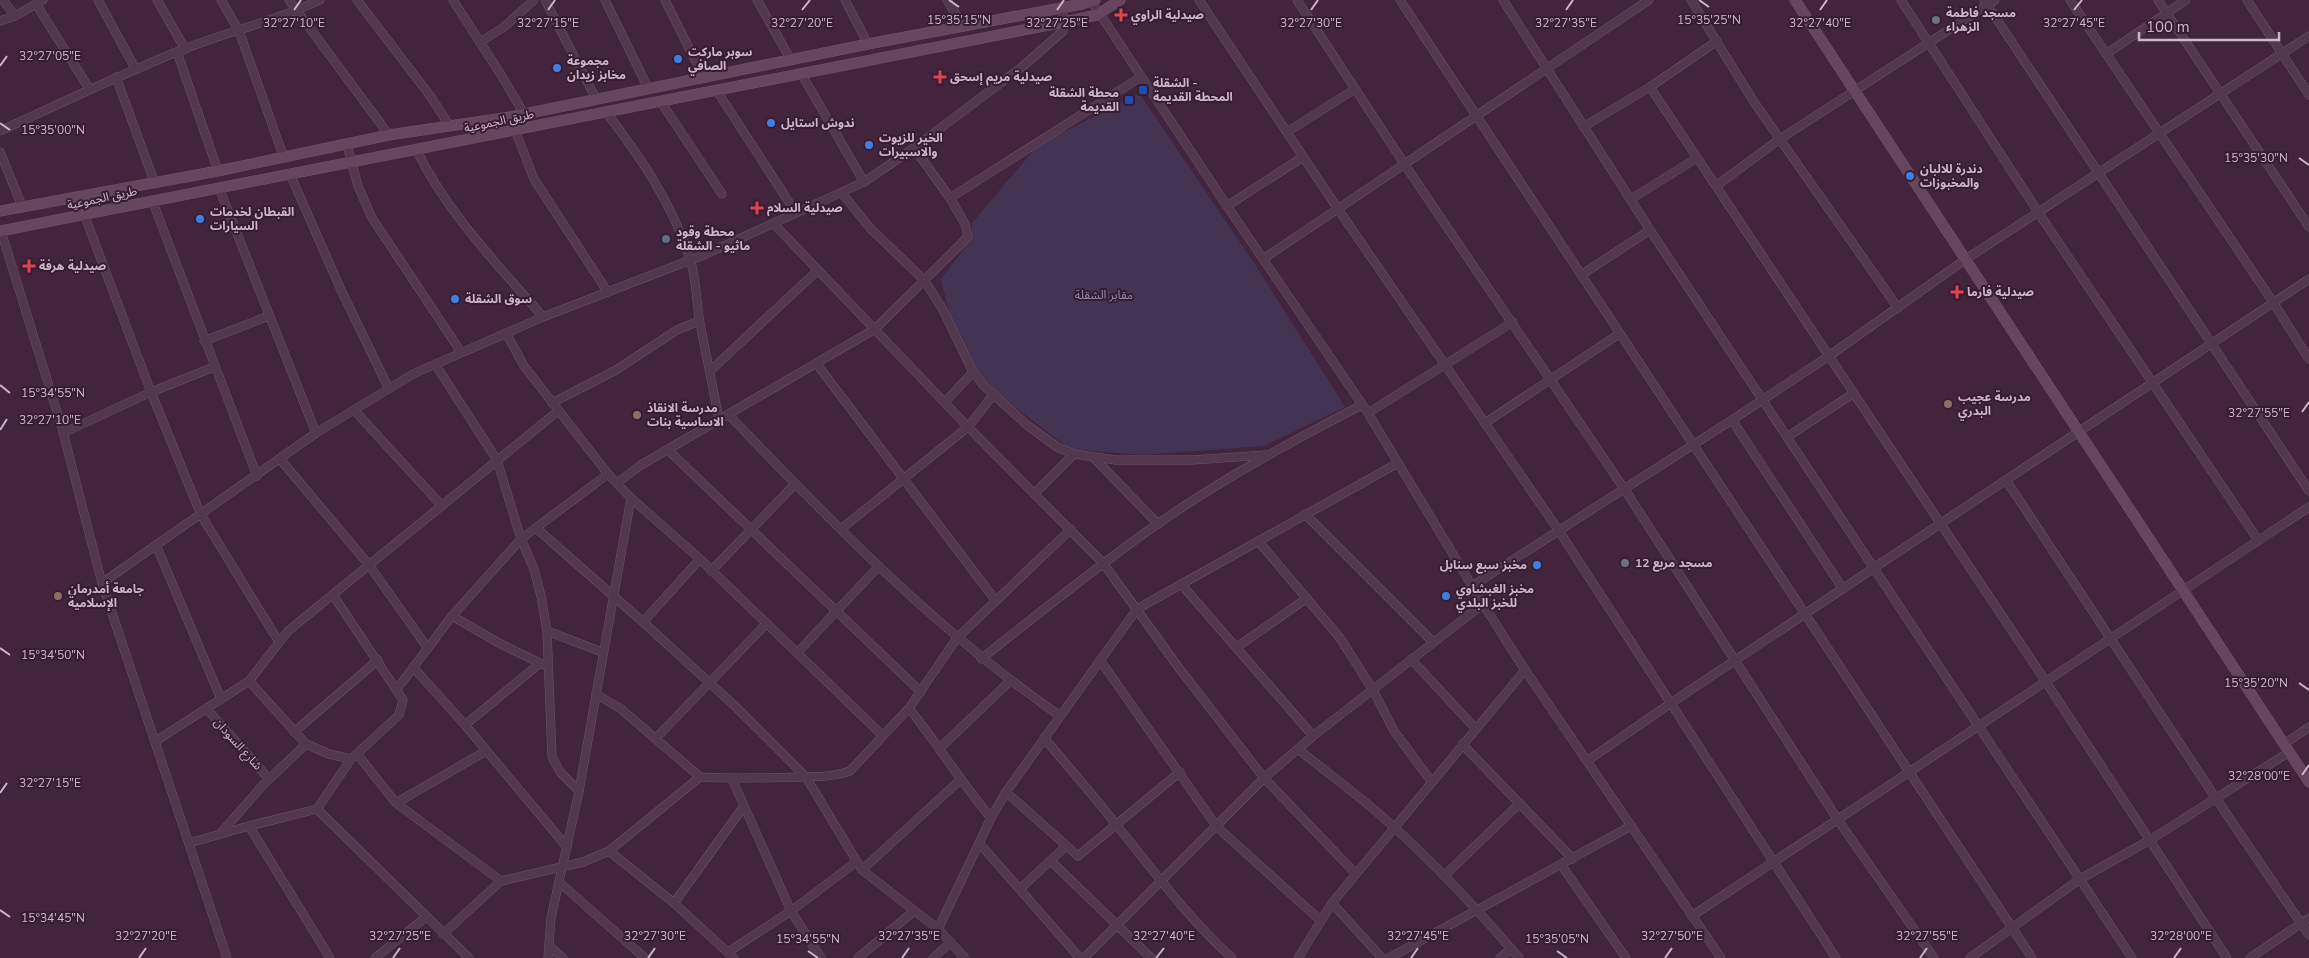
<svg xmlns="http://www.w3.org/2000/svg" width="2309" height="958" font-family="'Nunito Sans','Noto Sans Arabic',sans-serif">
  <rect width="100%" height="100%" fill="#43243d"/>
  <!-- green -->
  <polygon fill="#443454" points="1139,93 1256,266 1345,407 1264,446 1142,455 1070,449 979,380 952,325 941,279 972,238 972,223 1037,146"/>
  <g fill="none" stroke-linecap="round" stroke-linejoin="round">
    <defs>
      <g id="street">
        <polyline points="3,0 15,16"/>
        <polyline points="98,0 135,68"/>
        <polyline points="157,0 185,49"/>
        <polyline points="221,0 239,31 284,158"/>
        <polyline points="289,0 389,135"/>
        <polyline points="357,0 431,97 449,125"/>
        <polyline points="453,0 503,78 524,114"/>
        <polyline points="545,0 596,99"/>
        <polyline points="605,0 648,88"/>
        <polyline points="665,0 704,78"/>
        <polyline points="757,0 791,60"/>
        <polyline points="845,0 868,44"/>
        <polyline points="947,0 964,27"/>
        <polyline points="1199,0 1338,209 1559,531 1836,958"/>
        <polyline points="1297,0 1405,165 1625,490 1838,820 1934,958"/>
        <polyline points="1400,0 2032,958"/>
        <polyline points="1503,0 1650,230 2132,958"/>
        <polyline points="1691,0 1754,102 1898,308"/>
        <polyline points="1901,0 2038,212 2258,540"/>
        <polyline points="1984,0 2309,491"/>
        <polyline points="2070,0 2273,302 2309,359"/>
        <polyline points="2158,0 2309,227"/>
        <polyline points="2247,0 2309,95"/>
        <polyline points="1092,2 1227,206 1368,413 1483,604 1525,670 1721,958"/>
        <polyline points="36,4 90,90"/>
        <polyline points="0,21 15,16 43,0"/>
        <polyline points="480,42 504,27 534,0"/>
        <polyline points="177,52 218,171"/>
        <polyline points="2106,54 2186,0"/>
        <polyline points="802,75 864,182"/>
        <polyline points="116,77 154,181"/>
        <polyline points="1650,87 2046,682 2227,958"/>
        <polyline points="717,91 796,213"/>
        <polyline points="661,102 722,194"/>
        <path d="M 606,112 C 641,158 672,203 690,259 C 697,280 696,302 700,323 C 706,355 713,387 719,420"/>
        <polyline points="510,117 534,179 607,291"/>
        <polyline points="1583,127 1650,87 1717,41"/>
        <path d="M 0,131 C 61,103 122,74 184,49 C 229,31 276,21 320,0"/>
        <polyline points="1287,132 1355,89"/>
        <polyline points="347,145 358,186 372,218 461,352"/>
        <path d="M 417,151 C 448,214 497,264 543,317"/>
        <polyline points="0,152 22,206"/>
        <polyline points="290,174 341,290 389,389"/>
        <polyline points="1716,186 1780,139 1995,0"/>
        <polyline points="219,188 316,433"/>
        <polyline points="842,193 870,228 924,280 942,308 973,372 984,386 1027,425 1057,447 1074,454 1116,460 1192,460 1266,455"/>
        <polyline points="950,198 1141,77"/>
        <polyline points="1631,199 1697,158"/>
        <polyline points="152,200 257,476"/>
        <polyline points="1227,206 1303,157"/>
        <polyline points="84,214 151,392 201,515 279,642"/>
        <polyline points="774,224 968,427 1103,563 1179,668 1264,778 1356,874"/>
        <polyline points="1,231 62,428 102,583 227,958"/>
        <polyline points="1263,259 1649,0"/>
        <polyline points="1581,275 1650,230"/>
        <polyline points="2309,279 2006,480 2215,797 2309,935"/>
        <polyline points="506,333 524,366 608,474 631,498 579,791 551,918 548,958"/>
        <polyline points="204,341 269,316"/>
        <polyline points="816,363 996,601"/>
        <polyline points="435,364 497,460 521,539 534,569 541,596 547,631 552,757 560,772 579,791"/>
        <polyline points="710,371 818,270"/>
        <polyline points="945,402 973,372"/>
        <polyline points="552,403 616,370 677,330 699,321"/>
        <polyline points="354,410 442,506"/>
        <polyline points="1368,413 1513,322"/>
        <path d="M 728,414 C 831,522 936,630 1060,716"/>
        <polyline points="1732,420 1843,589"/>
        <polyline points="1485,423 1619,334"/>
        <polyline points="63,433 151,392 214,367"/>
        <polyline points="1787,437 1854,393"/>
        <polyline points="668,450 921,692"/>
        <polyline points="1093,457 1158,524"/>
        <polyline points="280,459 369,565 427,647"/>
        <polyline points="617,483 641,465 875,329 963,242 968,236 965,224 950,198 914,148"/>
        <polyline points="1035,493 1074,454"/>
        <polyline points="631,498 700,559 882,735"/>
        <polyline points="1305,514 1433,642"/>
        <polyline points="536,528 643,622 736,707 806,777 862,870 938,929 965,958"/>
        <polyline points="841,529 968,427 993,395"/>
        <polyline points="1259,542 1340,638 1373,690 1394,731 1431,781"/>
        <polyline points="156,545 221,699"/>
        <polyline points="711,571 795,484"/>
        <polyline points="102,583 316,433 413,374 543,317 706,254 864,182 914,148 1022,67 1063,31 1064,22 1062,8"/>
        <polyline points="1181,584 1313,736"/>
        <polyline points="1472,586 1732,420 1829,356 1966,259 2309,36"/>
        <polyline points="452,616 499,643 548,667"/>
        <polyline points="643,622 700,559"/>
        <polyline points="547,631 602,652"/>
        <polyline points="1237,647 1307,598"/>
        <polyline points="797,653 879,566"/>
        <path d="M 981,659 C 1039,613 1096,567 1156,525 C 1222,479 1292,441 1362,405"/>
        <polyline points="1411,659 1475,728"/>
        <polyline points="1100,660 1217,827 1320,920"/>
        <polyline points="413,667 465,725 567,847"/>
        <polyline points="249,681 306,744 329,754 351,759"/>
        <polyline points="397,689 452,616 521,539 608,474"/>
        <polyline points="596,694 621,709 700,777"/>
        <polyline points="206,708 269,779"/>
        <path d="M 909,708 C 937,744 962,783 991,818"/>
        <polyline points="465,725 539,664"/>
        <polyline points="294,732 378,660"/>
        <polyline points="656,738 766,624"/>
        <path d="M 1044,738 C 1068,766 1092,794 1115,823 C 1153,870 1187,917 1232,958"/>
        <polyline points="156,741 249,681 288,631 558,411"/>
        <polyline points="1462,744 1573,859"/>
        <polyline points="2284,744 2309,727"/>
        <polyline points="940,748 1010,681"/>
        <path d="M 1298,749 C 1330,775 1365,800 1395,828 C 1440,869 1480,912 1519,958"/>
        <polyline points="357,754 396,803 501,881"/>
        <polyline points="1587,761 1671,703 2006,480"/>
        <polyline points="732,779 791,911 821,958"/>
        <polyline points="1006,792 1078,856 1180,772"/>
        <polyline points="396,803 486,751"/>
        <polyline points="317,809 351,759 399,715 403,700 333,595"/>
        <polyline points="249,826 317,809 469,958"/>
        <polyline points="220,834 263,785 306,744"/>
        <polyline points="189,843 249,826 330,958"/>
        <polyline points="980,844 1080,958"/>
        <polyline points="609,851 674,903 734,958"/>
        <polyline points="1051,861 1151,958"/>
        <polyline points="1562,866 1626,958"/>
        <polyline points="862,870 960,780"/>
        <polyline points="1445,875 1520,803"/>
        <polyline points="559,882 645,958"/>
        <polyline points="1021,888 1066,846"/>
        <polyline points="674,903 744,806"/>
        <polyline points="1332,903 1382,958"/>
        <polyline points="1692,916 2309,507"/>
        <polyline points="938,929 991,818 1006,792 1137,609 1398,463"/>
        <path d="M 443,934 L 501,881 L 583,862 L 609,851 L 700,777 C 735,779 769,778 804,777 C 820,776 834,777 850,771 L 909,708 L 957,638 L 1071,529"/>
        <polyline points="549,946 563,958"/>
        <polyline points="728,952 791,911 856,862"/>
        <polyline points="375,958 426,917"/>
        <polyline points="858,958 914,911"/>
        <polyline points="933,958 951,942"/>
        <polyline points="1084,958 1264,778 1313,736 1483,604"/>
        <polyline points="1298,958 1332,903 1525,670"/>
        <polyline points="1389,958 1631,826"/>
        <polyline points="1500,958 1511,949"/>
        <polyline points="1970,958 2080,879 2150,840 2289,752"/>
        <polyline points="2250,958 2309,918"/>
      </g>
      <g id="secondary">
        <polyline points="1795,0 2309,782"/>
        <polyline points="0,211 218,171 389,135 510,117 868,44 1082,4 1095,0"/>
        <polyline points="0,231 1064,22 1097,15 1120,0"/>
      </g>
    </defs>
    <!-- street casing -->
    <use href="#street" stroke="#6d5467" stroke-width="9"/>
    <!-- secondary casing -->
    <use href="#secondary" stroke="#6d5467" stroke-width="11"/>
    <!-- street -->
    <use href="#street" stroke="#53384d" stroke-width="8"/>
    <!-- secondary -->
    <use href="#secondary" stroke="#66465e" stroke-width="10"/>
  </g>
  <!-- ticks -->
  <path fill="none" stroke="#cdb6c7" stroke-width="2" d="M 949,0 L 959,7M 1699,0 L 1709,7M 294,10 L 301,0M 548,10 L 555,0M 802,10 L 810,0M 1057,10 L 1064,0M 1311,10 L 1318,0M 1566,10 L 1573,0M 1820,10 L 1827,0M 2074,10 L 2082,0M 0,66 L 7,56M 0,123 L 10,130M 2299,158 L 2309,165M 0,385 L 10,393M 2302,412 L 2309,402M 0,430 L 7,419M 0,648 L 10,655M 2299,683 L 2309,690M 2302,775 L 2309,765M 0,793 L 7,783M 0,910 L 10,917M 808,951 L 818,958M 1557,951 L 1567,958M 139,958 L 146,948M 393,958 L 400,948M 648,958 L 655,948M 902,958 L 909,948M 1156,958 L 1164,948M 1411,958 L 1418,948M 1665,958 L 1672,948M 1920,958 L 1927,948M 2174,958 L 2181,948"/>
  <!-- markers -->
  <g fill="#e0444e" stroke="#381d32" stroke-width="2">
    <path d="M1118.5 7.5h5v5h5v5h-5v5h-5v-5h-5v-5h5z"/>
    <path d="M937.5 69.5h5v5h5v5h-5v5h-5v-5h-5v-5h5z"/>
    <path d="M754.5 200.5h5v5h5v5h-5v5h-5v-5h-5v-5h5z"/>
    <path d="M26.5 258.5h5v5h5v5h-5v5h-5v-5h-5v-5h5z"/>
    <path d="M1954.5 284.5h5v5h5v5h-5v5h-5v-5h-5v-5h5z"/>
  </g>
  <g fill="#6b7280" stroke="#381d32" stroke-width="2">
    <circle cx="1936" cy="20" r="5"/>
    <circle cx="1625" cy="563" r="5"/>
  </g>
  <g fill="#3f7fe0" stroke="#381d32" stroke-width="2">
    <circle cx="678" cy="59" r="5"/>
    <circle cx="557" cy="68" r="5"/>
    <circle cx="771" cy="123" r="5"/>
    <circle cx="869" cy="145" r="5"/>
    <circle cx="1910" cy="176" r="5"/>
    <circle cx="200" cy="219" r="5"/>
    <circle cx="455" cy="299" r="5"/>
    <circle cx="1537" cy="565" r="5"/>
    <circle cx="1446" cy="596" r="5"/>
  </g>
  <g fill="#1a4fb4" stroke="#381d32" stroke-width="2">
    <rect x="1138" y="85" width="10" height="10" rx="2.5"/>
    <rect x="1124" y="95" width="10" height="10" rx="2.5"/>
  </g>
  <circle fill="#5c6f8a" stroke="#381d32" stroke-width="2" cx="666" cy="239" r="5"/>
  <g fill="#8d6e63" stroke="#381d32" stroke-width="2">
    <circle cx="1948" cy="404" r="5"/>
    <circle cx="637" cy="415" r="5"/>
    <circle cx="58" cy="596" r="5"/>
  </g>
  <g text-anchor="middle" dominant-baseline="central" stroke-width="4" stroke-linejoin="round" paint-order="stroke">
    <!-- poi labels -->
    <g font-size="12" font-weight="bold" fill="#cdb6c7" stroke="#381d32" text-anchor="start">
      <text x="1946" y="13">مسجد فاطمة<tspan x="1946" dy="14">الزهراء</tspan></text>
      <text x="1131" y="15">صيدلية الراوي</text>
      <text x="688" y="52">سوبر ماركت<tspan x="688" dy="14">الصافي</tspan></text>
      <text x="567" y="61">مجموعة<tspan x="567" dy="14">مخابز زيدان</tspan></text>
      <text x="950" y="77">صيدلية مريم إسحق</text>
      <text x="1153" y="83">الشقلة -<tspan x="1153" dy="14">المحطة القديمة</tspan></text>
      <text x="1119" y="93" text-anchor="end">محطة الشقلة<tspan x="1119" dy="14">القديمة</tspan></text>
      <text x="781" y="123">ندوش استايل</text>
      <text x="879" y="138">الخير للزيوت<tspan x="879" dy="14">والاسبيرات</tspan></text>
      <text x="1920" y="169">دندرة للالبان<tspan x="1920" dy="14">والمخبوزات</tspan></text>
      <text x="767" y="208">صيدلية السلام</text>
      <text x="210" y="212">القبطان لخدمات<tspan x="210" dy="14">السيارات</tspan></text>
      <text x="676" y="232">محطة وقود<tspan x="676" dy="14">ماثيو - الشقلة</tspan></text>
      <text x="39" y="266">صيدلية هرفة</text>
      <text x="1967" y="292">صيدلية فارما</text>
      <text x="465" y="299">سوق الشقلة</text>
      <text x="1958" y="397">مدرسة عجيب<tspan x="1958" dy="14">البدري</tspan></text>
      <text x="647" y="408">مدرسة الانقاذ<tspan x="647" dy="14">الاساسية بنات</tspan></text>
      <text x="1635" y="563">مسجد مربع 12</text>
      <text x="1527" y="565" text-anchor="end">مخبز سبع سنابل</text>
      <text x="68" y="589">جامعة أمدرمان<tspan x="68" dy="14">الإسلامية</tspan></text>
      <text x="1456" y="589">مخبز الغبشاوي<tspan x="1456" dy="14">للخبز البلدي</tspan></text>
    </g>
    <!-- street labels -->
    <g font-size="12" fill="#cdb6c7" stroke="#381d32">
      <text transform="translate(499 121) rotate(-12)">طريق الجموعية</text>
      <text transform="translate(102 198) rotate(-12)">طريق الجموعية</text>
      <text transform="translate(238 744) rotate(48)">شارع السودان</text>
    </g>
    <!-- park labels -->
    <g font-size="12" fill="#898eb2" stroke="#381d32">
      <text x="1104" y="295">مقابر الشقلة</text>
    </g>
  </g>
  <g font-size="12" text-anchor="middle" fill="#cdb6c7" stroke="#381d32" stroke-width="4" stroke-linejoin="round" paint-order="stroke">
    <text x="959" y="24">15°35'15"N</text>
    <text x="1709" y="24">15°35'25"N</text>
    <text x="294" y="27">32°27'10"E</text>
    <text x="548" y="27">32°27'15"E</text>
    <text x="802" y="27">32°27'20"E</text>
    <text x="1057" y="27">32°27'25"E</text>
    <text x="1311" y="27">32°27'30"E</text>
    <text x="1566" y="27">32°27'35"E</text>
    <text x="1820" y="27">32°27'40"E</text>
    <text x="2074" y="27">32°27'45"E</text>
    <text x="50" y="60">32°27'05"E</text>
    <text x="53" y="134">15°35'00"N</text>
    <text x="2256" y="162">15°35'30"N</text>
    <text x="53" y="397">15°34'55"N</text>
    <text x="2259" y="417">32°27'55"E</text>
    <text x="50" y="424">32°27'10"E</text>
    <text x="53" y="659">15°34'50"N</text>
    <text x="2256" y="687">15°35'20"N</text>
    <text x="2259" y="780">32°28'00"E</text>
    <text x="50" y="787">32°27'15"E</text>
    <text x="53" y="922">15°34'45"N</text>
    <text x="146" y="940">32°27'20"E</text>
    <text x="400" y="940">32°27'25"E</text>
    <text x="655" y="940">32°27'30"E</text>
    <text x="909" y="940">32°27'35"E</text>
    <text x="1164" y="940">32°27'40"E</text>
    <text x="1418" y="940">32°27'45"E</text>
    <text x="1672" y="940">32°27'50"E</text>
    <text x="1927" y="940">32°27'55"E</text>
    <text x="2181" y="940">32°28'00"E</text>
    <text x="808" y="943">15°34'55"N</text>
    <text x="1557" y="943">15°35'05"N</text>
  </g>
  <!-- scale -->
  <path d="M2139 32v8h140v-8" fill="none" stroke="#cdb6c7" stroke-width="2.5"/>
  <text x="2146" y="32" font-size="15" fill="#cdb6c7" stroke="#381d32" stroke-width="4" paint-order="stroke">100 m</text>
</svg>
